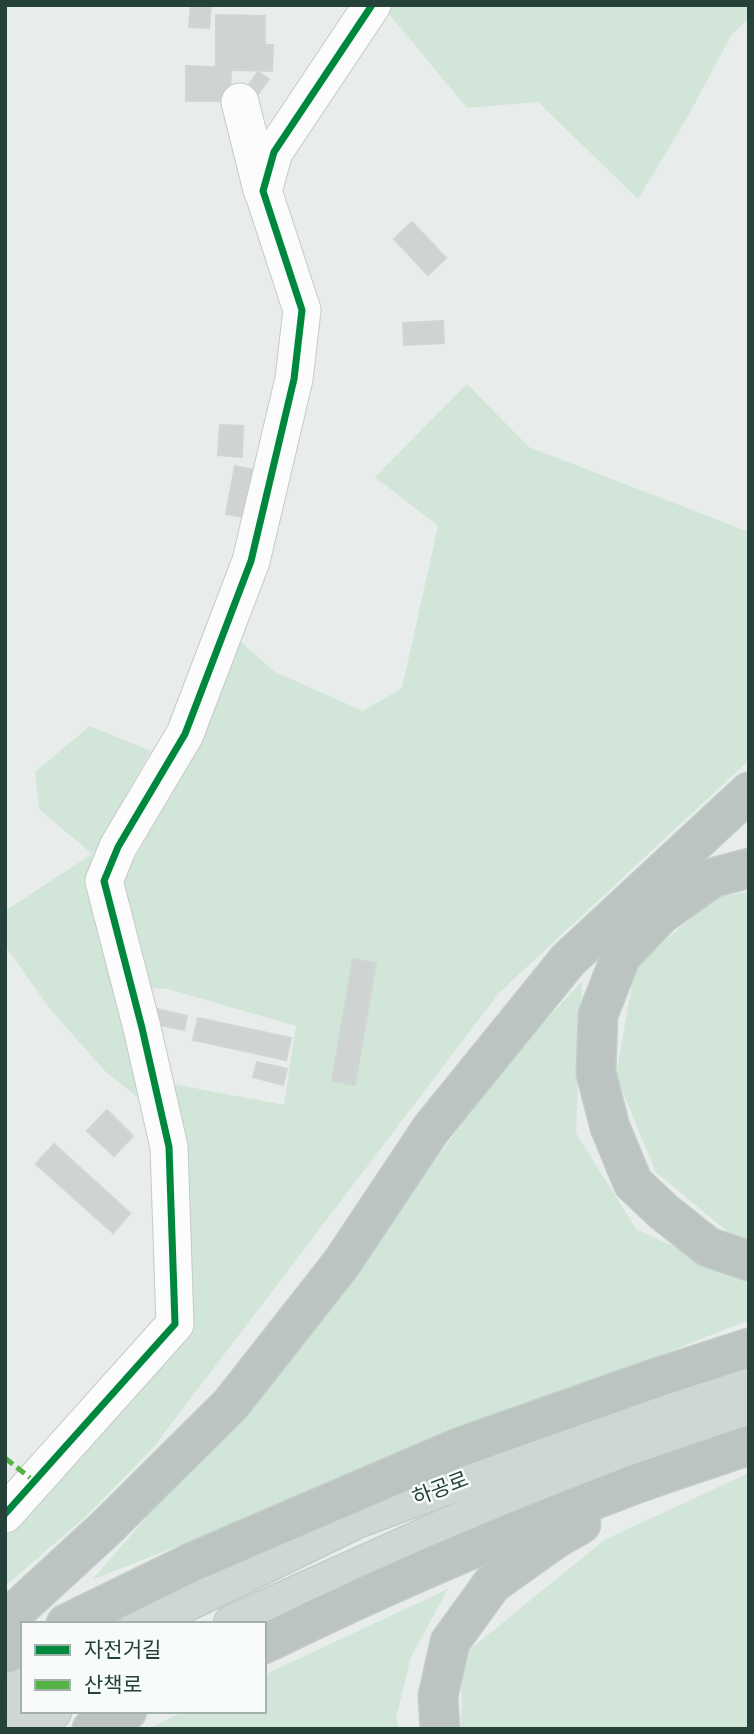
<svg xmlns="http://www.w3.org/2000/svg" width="754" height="1734" font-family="Poppins,'Noto Sans KR',sans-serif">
  <rect width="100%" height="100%" fill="#e8edeb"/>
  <!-- green -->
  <g fill="#d1e6d8">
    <polygon points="393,5 749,5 749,18 732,34 687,118 638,199 538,102 467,108 389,14"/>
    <polygon points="467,384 529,447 749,532 749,760 499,993 153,1448 83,1519 5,1586 5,1528 180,1338 168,1083 284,1105 296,1026 168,989 144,988 119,888 168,796 235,637 275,672 363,711 402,688 438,526 375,477"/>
    <polygon points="90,726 151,751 93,854 112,961 150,1107 106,1072 50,1009 6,947 5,911 92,854 39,809 35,772"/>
    <polygon points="749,892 749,1244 741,1243 656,1172 616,1076 635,966 716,897"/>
    <polygon points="582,981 576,1133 636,1229 749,1281 749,1320 92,1580 311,1328 510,1059"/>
    <polygon points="749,1473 749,1729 461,1729 462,1656 604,1540"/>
    <polygon points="448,1589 411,1657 396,1718 400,1729 148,1729 185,1711 264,1711 264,1675"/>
  </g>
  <!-- building -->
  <g fill="#cfd4d2" stroke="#d1d6d4" stroke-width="2">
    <polygon points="191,5 211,5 209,28 189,27"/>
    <polygon points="216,15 265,16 265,45 273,45 272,71 231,70 230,101 186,101 186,66 216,67"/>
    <polygon points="258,72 269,79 258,94 247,87"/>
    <polygon points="412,222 446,258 428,275 394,239"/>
    <polygon points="443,321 444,343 404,345 403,323"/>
    <polygon points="220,425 243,426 242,457 218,455"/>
    <polygon points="235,466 254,470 244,517 226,514"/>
    <polygon points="353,959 376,963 355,1085 332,1081"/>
    <polygon points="157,1009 187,1016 184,1030 154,1024"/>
    <polygon points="198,1018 291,1038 286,1060 193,1040"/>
    <polygon points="257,1062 287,1069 283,1085 253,1077"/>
    <polygon points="107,1110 133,1136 114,1156 87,1131"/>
    <polygon points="54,1144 130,1213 113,1233 36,1164"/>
  </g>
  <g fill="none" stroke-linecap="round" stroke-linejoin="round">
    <defs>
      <g id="minor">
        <polyline points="240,102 262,190"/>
        <polyline points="5,1514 175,1324 169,1147 142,1028 104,881 118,847 185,734 251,561 294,379 302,310 263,191 274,152 372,5"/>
      </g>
      <g id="major">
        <polyline points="141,1624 356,1519 597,1429 749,1377"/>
        <polyline points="233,1624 495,1506 749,1411"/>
        <polyline points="5,1693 23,1683"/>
        <polyline points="17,1729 52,1711"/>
      </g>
      <g id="highway">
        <polyline points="749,868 712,878 660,915 621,956 598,1015 596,1073 610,1127 633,1183 664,1212 708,1247 749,1261"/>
        <polyline points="5,1621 106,1528 231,1404 341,1264 431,1129 568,960 749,792"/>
        <polyline points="66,1624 195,1561 458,1448 656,1378 749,1348"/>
        <path d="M 264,1644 C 381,1586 501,1535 622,1489 C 664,1473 707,1460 749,1445"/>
        <polyline points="5,1654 23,1645"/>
        <polyline points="92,1729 127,1711"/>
        <polyline points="440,1729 438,1696 450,1642 492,1584 555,1539 581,1524"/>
      </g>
    </defs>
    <!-- minor casing -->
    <use href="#minor" stroke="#c5cac8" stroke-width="39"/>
    <!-- major casing -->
    <use href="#major" stroke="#c3ccc9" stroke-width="41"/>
    <!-- highway casing -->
    <use href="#highway" stroke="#c3ccc9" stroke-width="41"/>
    <!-- minor -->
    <use href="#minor" stroke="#fcfcfc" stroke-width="37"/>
    <!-- major -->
    <use href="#major" stroke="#cfd7d5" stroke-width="38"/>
    <!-- highway -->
    <use href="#highway" stroke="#bcc4c2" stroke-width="38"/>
    <!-- quiet -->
    <polyline stroke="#55b346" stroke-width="5" stroke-dasharray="10 5" stroke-linecap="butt" points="5,1458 34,1481"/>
    <defs>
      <polyline id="cycleway" points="5,1514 175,1324 169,1147 142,1028 104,881 118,847 185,734 251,561 294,379 302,310 263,191 274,152 372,5"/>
    </defs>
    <!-- cycleway casing -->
    <use href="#cycleway" stroke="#f7fbf9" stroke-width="11"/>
    <!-- cycleway -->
    <use href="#cycleway" stroke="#00873e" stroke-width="7"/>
  </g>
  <g text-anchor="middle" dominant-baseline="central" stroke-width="5" stroke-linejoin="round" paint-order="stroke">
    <!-- street labels -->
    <g font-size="21" fill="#24423a" stroke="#f7fbf9">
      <text transform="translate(440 1488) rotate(-21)">하공로</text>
    </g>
  </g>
  <!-- border -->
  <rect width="754" height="1734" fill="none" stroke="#24423a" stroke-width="14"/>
  <!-- legend -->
  <rect x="21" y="1622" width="245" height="91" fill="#f7fbf9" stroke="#a3b1ad" stroke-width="2"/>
  <rect x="35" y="1645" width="35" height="10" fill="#00873e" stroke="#a3b1ad" stroke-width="2"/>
  <text x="84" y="1657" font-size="21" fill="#24423a">자전거길</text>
  <rect x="35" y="1680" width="35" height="10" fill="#55b346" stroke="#a3b1ad" stroke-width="2"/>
  <text x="84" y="1692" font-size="21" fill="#24423a">산책로</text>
</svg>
